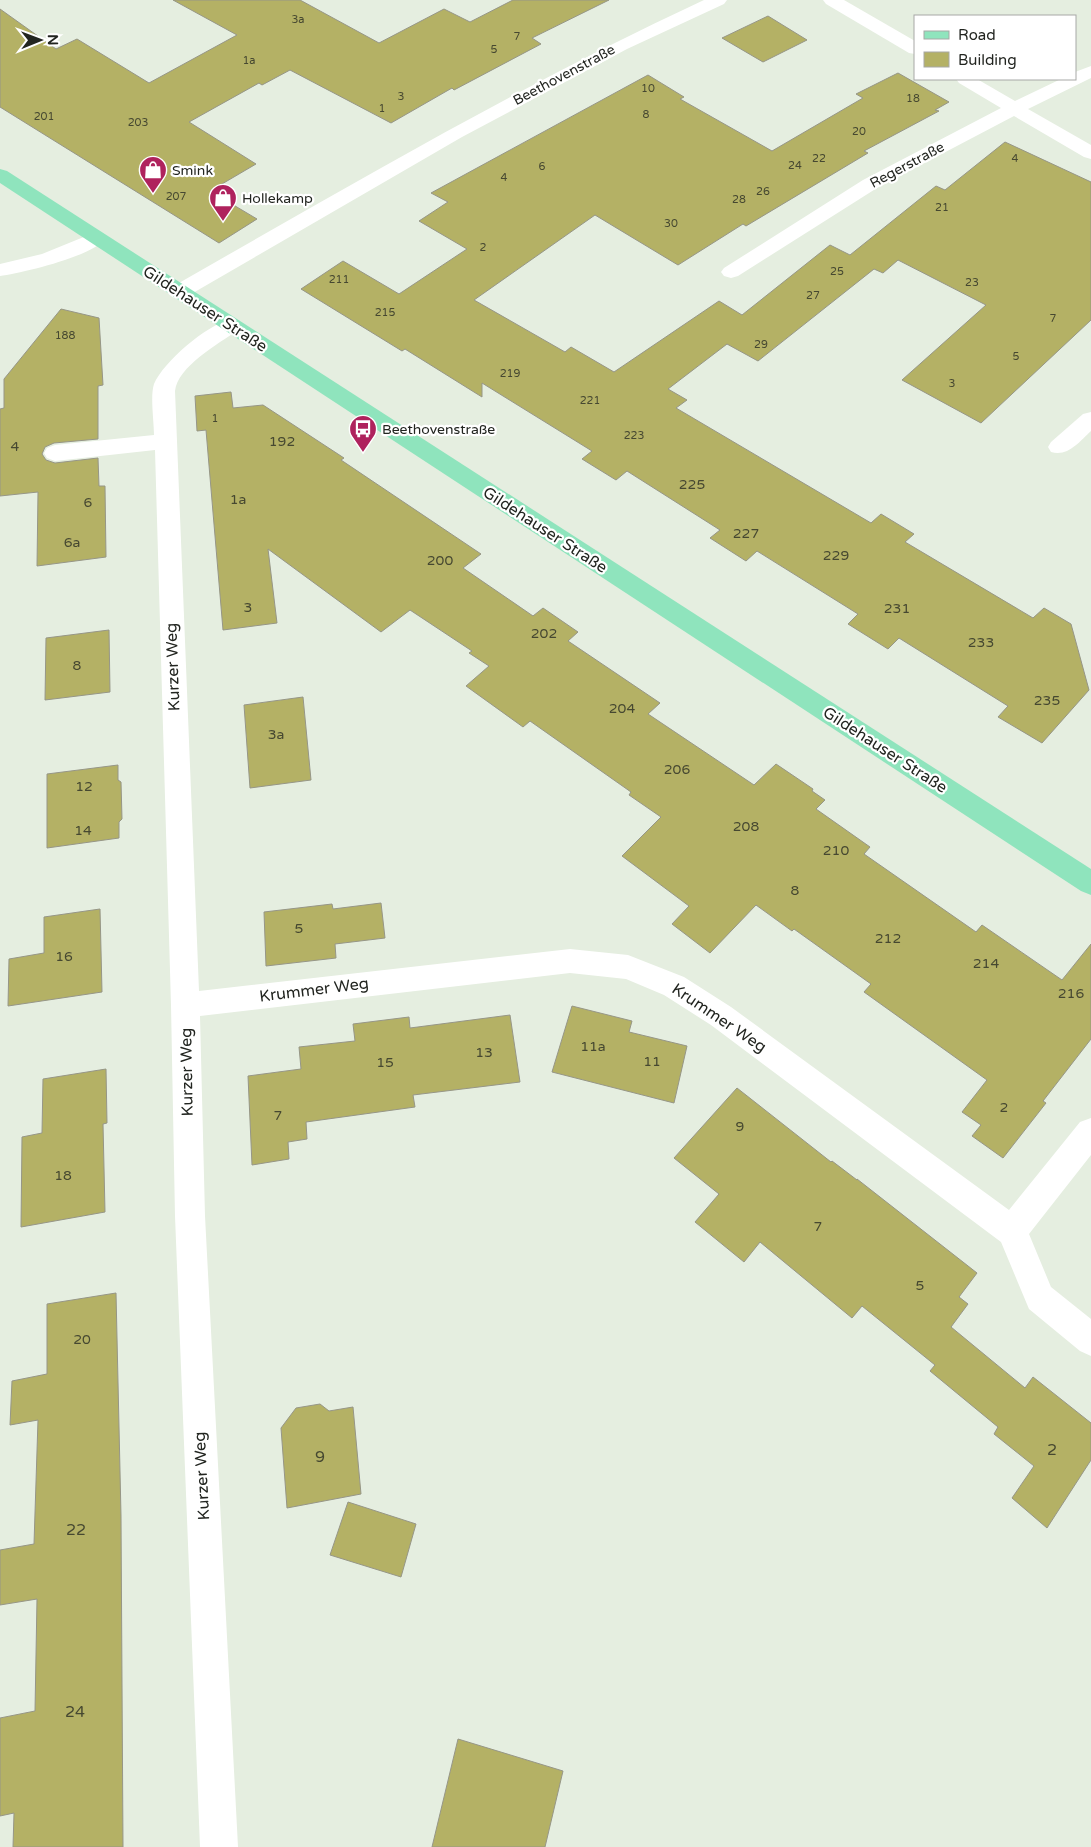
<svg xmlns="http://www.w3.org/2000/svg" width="1091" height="1847" font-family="'Varela Round',sans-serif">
  <rect width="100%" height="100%" fill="#e5eee0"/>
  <!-- building -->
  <g fill="#b4b165" stroke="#969687">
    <polygon points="173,0 300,0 379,43 444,9 470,22 513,0 609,0 532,38 541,44 454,90 452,88 391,123 290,70 262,85 259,83 189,122 256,164 210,191 257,219 219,243 0,107 0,9 56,49 77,39 149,83 237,35"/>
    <polygon points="768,16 807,40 763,62 722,38"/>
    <polygon points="898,73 949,102 935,110 939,111 864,151 868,153 746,226 743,224 678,265 595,215 474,300 565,352 571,347 614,372 719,301 742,315 830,245 850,255 936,186 945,190 1005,142 1091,182 1091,320 981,423 902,380 986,305 898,260 883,273 874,269 758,361 727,344 668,389 687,400 676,408 871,523 881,514 914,534 905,542 1033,618 1044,608 1071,624 1089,690 1042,743 998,717 1008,706 899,638 888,649 848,624 858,614 757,551 746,561 710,538 720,530 627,471 616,480 582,459 592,451 482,383 482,397 405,349 402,351 301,289 343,261 399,294 467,249 419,221 448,202 431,193 648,75 684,97 680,99 772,151 863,98 856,94"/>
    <polygon points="61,309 99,318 103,385 98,386 98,439 54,443 45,447 42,454 46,460 55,463 98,458 99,486 105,486 106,557 37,566 38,492 0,496 0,409 4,408 4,379"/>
    <polygon points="231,392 233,408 263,405 344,458 341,460 481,554 463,568 533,616 543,608 578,632 568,641 660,703 648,714 754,785 776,764 813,789 812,791 825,800 816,809 870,847 864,854 976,932 982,925 1062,980 1091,944 1091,1039 1043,1101 1046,1103 1003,1158 972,1136 981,1125 962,1112 987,1080 864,992 871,984 794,929 792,931 756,905 710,953 672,924 689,906 622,856 661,817 629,795 631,792 530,721 523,727 466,686 489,666 469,653 472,651 410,610 381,632 268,549 277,623 223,630 206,430 197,431 195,396"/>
    <polygon points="109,630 110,692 45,700 46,638"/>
    <polygon points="303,697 311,780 250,788 244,705"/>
    <polygon points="118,765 118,780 121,782 122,819 119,822 119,838 47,848 47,774"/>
    <polygon points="381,903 385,938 335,944 336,958 266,966 264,912 332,904 333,909"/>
    <polygon points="100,909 102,992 8,1006 9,959 44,953 44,917"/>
    <polygon points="572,1006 632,1021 629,1032 687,1046 674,1103 552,1072"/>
    <polygon points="510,1015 520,1082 413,1095 415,1107 306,1122 307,1139 288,1142 289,1159 252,1165 248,1076 301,1069 299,1047 355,1041 353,1024 409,1017 410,1028"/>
    <polygon points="106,1069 107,1123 103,1124 105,1212 21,1227 22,1137 42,1133 43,1079"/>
    <polygon points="737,1088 831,1162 832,1161 857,1180 857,1179 977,1273 959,1297 968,1304 951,1327 1025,1388 1033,1377 1091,1423 1091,1460 1047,1528 1012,1498 1034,1466 994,1434 998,1427 930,1371 935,1365 862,1306 852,1318 760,1242 744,1262 695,1222 719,1194 674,1158"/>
    <polygon points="116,1293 121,1516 123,1847 13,1847 14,1813 0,1816 0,1718 35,1711 37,1599 0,1605 0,1550 34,1544 38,1420 10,1425 12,1381 47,1374 47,1304"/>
    <polygon points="320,1404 329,1411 353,1407 361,1494 287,1508 281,1428 296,1408"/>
    <polygon points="348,1502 416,1524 401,1577 330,1555"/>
    <polygon points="458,1739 563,1771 545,1847 432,1847"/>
  </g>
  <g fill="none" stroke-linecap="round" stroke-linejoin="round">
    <!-- minor -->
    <g fill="#fff" fill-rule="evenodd">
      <path d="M 704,0 L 727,0 L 724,4 L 627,49 L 462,137 L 186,297 L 179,299 L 172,297 L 169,292 L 172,287 C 347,187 521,85 704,0 Z"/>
      <polygon points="823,0 844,0 915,41 915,54 909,53 826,4"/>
      <polygon points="1091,66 1091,78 1028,109 1091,145 1091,159 1084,157 1014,116 877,188 738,276 731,278 724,276 721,272 724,268 863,180 1001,108 959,83 956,79 977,79 1015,101 1061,79 1075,79 1075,72"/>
      <path d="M 96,232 L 103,234 L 106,238 C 94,256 22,273 0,276 L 0,264 L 42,254 Z"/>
      <path d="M 230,319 L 237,321 L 240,326 L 237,331 C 219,343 177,367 175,391 L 199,991 L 570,949 L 628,955 L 684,977 L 731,1007 L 1009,1210 L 1080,1122 L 1091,1118 L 1091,1155 L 1029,1234 L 1051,1287 L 1091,1319 L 1091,1356 L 1080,1351 L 1029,1309 L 1001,1242 L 711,1025 L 664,995 L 626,979 L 570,973 L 200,1016 L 205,1216 L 238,1847 L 200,1847 L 175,1216 L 171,1005 L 155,450 L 55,461 L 47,458 L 44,453 L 47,448 L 55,445 L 154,435 C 154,421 150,396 154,384 C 164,361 206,326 230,319 Z"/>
      <path d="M 1091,412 L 1091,431 C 1079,442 1068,457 1051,452 L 1048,447 L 1051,442 L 1083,414 Z"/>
    </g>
    <!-- major -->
    <polygon fill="#8fe4bd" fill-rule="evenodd" points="0,169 7,171 1091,869 1091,895 1081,891 0,183"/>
  </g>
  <!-- icons -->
  <defs>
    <symbol id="shop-pin" viewBox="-11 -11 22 30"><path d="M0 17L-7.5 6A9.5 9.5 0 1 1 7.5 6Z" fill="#af225d" stroke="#fff"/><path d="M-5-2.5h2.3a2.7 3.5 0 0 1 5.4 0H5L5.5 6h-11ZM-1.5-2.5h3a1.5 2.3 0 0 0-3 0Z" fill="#fff"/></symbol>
    <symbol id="bus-pin" viewBox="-11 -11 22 30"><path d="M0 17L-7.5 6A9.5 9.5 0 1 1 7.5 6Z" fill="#af225d" stroke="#fff"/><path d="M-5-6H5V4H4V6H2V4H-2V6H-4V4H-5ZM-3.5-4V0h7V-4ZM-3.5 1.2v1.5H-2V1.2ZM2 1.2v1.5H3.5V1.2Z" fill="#fff"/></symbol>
  </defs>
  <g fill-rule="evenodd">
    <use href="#shop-pin" x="137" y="154" width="32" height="43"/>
    <use href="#shop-pin" x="207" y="182" width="32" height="43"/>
    <use href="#bus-pin" x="347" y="413" width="32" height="43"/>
  </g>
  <g text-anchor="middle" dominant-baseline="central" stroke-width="4.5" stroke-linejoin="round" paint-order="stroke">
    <!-- far-number labels -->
    <g font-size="11" fill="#464831">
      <text x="298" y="19">3a</text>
      <text x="517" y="36">7</text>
      <text x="494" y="49">5</text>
      <text x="249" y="60">1a</text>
      <text x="648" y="88">10</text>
      <text x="401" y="96">3</text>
      <text x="913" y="98">18</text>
      <text x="382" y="108">1</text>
      <text x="646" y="114">8</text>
      <text x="44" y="116">201</text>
      <text x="138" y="122">203</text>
      <text x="859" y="131">20</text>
      <text x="819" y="158">22</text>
      <text x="1015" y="158">4</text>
      <text x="795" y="165">24</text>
      <text x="542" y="166">6</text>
      <text x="504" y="177">4</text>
      <text x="763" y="191">26</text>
      <text x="176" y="196">207</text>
      <text x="739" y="199">28</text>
      <text x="942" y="207">21</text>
      <text x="671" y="223">30</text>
      <text x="483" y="247">2</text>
      <text x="837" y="271">25</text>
      <text x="339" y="279">211</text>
      <text x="972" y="282">23</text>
      <text x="813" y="295">27</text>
      <text x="385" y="312">215</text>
      <text x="1053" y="318">7</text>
      <text x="65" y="335">188</text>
      <text x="761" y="344">29</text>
      <text x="1016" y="356">5</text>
      <text x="510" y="373">219</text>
      <text x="952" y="383">3</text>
      <text x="590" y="400">221</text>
      <text x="215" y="418">1</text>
      <text x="634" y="435">223</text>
    </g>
    <!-- far-street labels -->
    <g font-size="14" fill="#222520" stroke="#fff">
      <text transform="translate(564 75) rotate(-28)">Beethovenstraße</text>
      <text transform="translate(907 165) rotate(-28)">Regerstraße</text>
    </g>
    <!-- far-poi labels -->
    <g font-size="14" fill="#222520" stroke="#fff" text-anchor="start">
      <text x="172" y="170">Smink</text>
      <text x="242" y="198">Hollekamp</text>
      <text x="382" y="429">Beethovenstraße</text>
    </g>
    <!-- number labels -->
    <g font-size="14" fill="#464831">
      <text x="282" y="441">192</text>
      <text x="15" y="446">4</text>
      <text x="692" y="484">225</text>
      <text x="238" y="499">1a</text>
      <text x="88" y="502">6</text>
      <text x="746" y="533">227</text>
      <text x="72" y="542">6a</text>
      <text x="836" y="555">229</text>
      <text x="440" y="560">200</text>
      <text x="248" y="607">3</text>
      <text x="897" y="608">231</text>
      <text x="544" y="633">202</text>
      <text x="981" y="642">233</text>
      <text x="77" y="665">8</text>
      <text x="1047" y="700">235</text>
      <text x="622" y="708">204</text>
      <text x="276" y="734">3a</text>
      <text x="677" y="769">206</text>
      <text x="84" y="786">12</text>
      <text x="746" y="826">208</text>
      <text x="83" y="830">14</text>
      <text x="836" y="850">210</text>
      <text x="795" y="890">8</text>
      <text x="299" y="928">5</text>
      <text x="888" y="938">212</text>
      <text x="64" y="956">16</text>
      <text x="986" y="963">214</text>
      <text x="1071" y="993">216</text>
      <text x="593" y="1046">11a</text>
      <text x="484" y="1052">13</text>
      <text x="652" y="1061">11</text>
      <text x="385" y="1062">15</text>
      <text x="1004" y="1107">2</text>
      <text x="278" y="1115">7</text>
      <text x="740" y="1126">9</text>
      <text x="63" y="1175">18</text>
      <text x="818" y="1226">7</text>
      <text x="920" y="1285">5</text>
      <text x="82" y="1339">20</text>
    </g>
    <!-- street labels -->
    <g font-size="16" fill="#222520" stroke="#fff">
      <text transform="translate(205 309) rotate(33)">Gildehauser Straße</text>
      <text transform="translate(545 530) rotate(33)">Gildehauser Straße</text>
      <text transform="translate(173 667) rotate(-92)">Kurzer Weg</text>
      <text transform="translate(885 750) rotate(33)">Gildehauser Straße</text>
      <text transform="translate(314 990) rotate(-7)">Krummer Weg</text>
      <text transform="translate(719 1018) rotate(34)">Krummer Weg</text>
      <text transform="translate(187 1072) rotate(-91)">Kurzer Weg</text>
      <text transform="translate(202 1476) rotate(-93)">Kurzer Weg</text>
    </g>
    <!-- near-number labels -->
    <g font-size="16" fill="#464831">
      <text x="1052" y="1450">2</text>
      <text x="320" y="1457">9</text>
      <text x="76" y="1530">22</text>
      <text x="75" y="1712">24</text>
    </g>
  </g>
  <!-- legend -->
  <rect x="914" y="15" width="162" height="65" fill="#ffffff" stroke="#a7a8a6"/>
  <rect x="924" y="31" width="25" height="8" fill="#8fe4bd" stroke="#a7a8a6"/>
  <text x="958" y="40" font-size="15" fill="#222520">Road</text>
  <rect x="924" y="52" width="25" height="15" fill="#b4b165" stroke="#a7a8a6"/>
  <text x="958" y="65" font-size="15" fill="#222520">Building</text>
  <!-- north arrow -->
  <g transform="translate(40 40) rotate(89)" stroke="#ffffff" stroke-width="4" paint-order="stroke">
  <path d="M0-4L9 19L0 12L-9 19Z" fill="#222520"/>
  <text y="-8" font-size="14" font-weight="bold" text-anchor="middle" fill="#222520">N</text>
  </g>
</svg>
